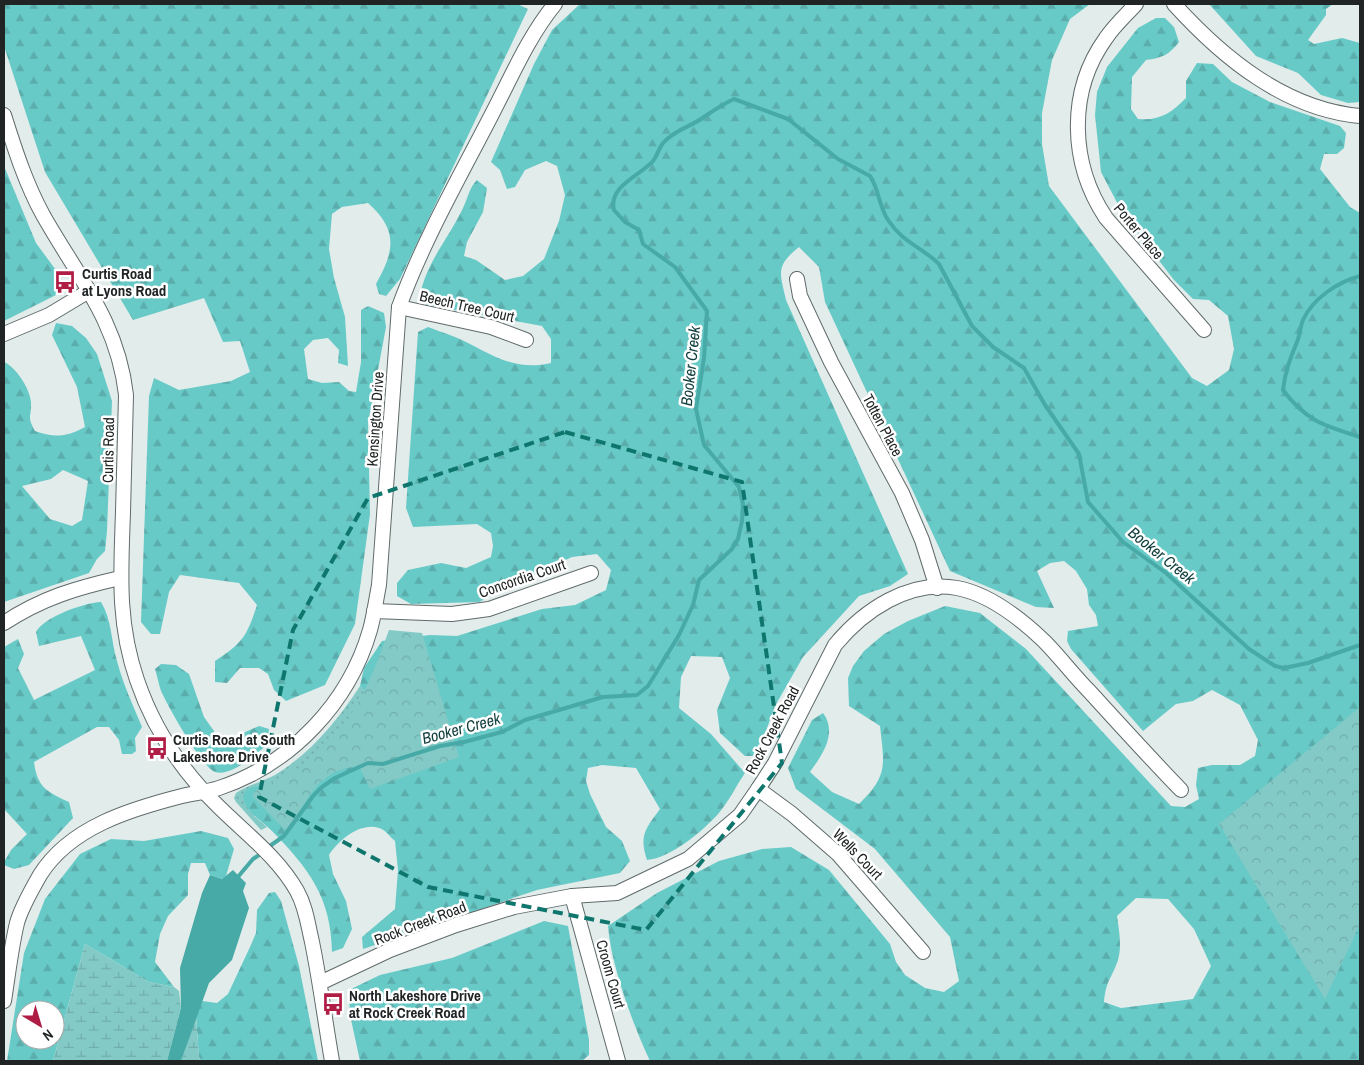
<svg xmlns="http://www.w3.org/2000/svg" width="1364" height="1065" font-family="'Archivo Narrow',sans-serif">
  <defs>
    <pattern id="grass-dots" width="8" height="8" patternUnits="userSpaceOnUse" patternTransform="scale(1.25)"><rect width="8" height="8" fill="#83cac7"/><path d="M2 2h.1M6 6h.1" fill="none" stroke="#71adab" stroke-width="1.8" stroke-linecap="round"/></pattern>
    <pattern id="forest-firs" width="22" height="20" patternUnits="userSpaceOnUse" patternTransform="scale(1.25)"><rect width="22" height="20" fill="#68cac7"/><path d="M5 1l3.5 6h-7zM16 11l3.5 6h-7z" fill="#5aadab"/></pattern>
    <pattern id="wetland-marsh" width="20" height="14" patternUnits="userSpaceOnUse" patternTransform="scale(1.25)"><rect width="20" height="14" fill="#83cac7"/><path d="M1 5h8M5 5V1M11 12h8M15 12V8" fill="none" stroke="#71adab"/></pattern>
    <pattern id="park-crowns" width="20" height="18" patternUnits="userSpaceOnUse" patternTransform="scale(1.25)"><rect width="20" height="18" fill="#83cac7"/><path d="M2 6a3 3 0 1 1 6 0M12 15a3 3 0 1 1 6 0" fill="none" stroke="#71adab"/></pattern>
  </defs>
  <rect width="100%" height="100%" fill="#e1eceb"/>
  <!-- grass -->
  <path fill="url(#grass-dots)" d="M 360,686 L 391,716 L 254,816 L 267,827 L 261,830 L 236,802 L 234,798 L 236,793 C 248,785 262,782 275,775 C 311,753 338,720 360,686 Z"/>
  <!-- forest -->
  <g fill="url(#forest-firs)" fill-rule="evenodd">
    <path d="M 4,4 L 517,4 L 528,9 L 400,279 L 386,296 L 379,294 L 376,284 C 395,250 398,230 368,203 L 342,207 L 332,214 L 329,249 L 334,278 L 345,317 L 348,366 L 338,363 L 339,350 L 328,338 L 313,340 L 304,349 L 308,379 L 322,383 L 339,382 L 349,391 L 356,392 L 361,362 L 361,310 L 368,306 L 384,313 L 386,327 L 368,423 L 370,514 L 355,624 L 325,685 L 286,701 L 274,690 L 268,674 L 259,668 L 240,668 L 227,683 L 215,682 L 215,661 C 243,643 247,636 257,605 L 239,583 L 180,575 L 169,592 L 160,634 L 151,634 L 141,622 L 149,396 L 154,378 L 179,390 L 231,381 L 250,372 L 240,341 L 223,342 L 204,298 L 133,320 L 45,172 L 4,46 Z"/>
    <path d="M 580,4 L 1090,4 L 1070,19 L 1052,60 L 1042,113 L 1042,144 L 1049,186 L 1192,378 L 1207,386 L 1229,370 L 1234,349 L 1228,316 L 1209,300 L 1193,299 L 1174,280 L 1123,214 L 1101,172 L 1095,115 L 1097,92 L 1107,67 L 1138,28 L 1156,18 L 1165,18 L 1174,27 L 1179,42 C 1169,55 1162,58 1146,60 L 1132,77 L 1131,109 L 1138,119 C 1160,121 1171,113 1186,98 L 1186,81 L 1197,63 L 1213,64 L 1232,82 L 1270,102 L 1340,126 L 1346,133 L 1344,148 L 1337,154 L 1324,154 L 1320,169 L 1350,207 L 1360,213 L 1360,1061 L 650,1061 C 633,1025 611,965 608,926 L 657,893 L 719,861 L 762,849 L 791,847 L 829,870 L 890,944 L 896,962 L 905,975 L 925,988 L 944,992 L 959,981 L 950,937 L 875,849 L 796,789 L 788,768 L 812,720 L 823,713 C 838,733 822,755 810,772 L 832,792 L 859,804 C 889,775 884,764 880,726 L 849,706 L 848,678 L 853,666 L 864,651 L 884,634 L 908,621 L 945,606 L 980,613 L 1026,649 L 1171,806 L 1185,807 L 1199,799 L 1196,785 L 1198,768 L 1212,765 L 1240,765 L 1255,756 L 1258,740 L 1240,705 L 1212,690 L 1193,701 L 1176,704 L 1143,731 L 1071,649 L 1067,641 L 1068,631 L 1098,626 L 1096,615 L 1089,605 L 1087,589 L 1076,571 L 1064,561 L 1050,563 L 1037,571 L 1054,608 L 1036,607 L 950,571 L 825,302 L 819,267 L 799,247 C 775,266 780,273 786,300 L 908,574 L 890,586 L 859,596 L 803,657 L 775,706 L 757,756 L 745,756 L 720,733 L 717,710 L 730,678 L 722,657 L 691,656 L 681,677 L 679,708 L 711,734 L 745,773 C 736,786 729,801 719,813 C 703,831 671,858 647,860 C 639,836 645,829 660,809 L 636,768 L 602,765 L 588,768 L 586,781 L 590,794 L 606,827 L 622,841 L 630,861 L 620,873 L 537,890 L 363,949 L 362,937 L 395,909 L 398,870 L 395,841 C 390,837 385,829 379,828 C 360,822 339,840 329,855 L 333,874 L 346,901 L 352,929 L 343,948 L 332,952 C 331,897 309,869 272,831 C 263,822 247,813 244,800 C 241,791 251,787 258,786 L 265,798 L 402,731 L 360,686 L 364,668 L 382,641 L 430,635 L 457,636 L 542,609 L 575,605 L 606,590 L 611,570 L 597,554 L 572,557 L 479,602 L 411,604 L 397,596 L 397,583 L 408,570 L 441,563 L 466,568 L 491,557 L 493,546 L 491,533 L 477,524 L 413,527 L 406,508 L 418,332 L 428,327 C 441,332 455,336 468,343 C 495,357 518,371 551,363 L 551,339 L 542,326 L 427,305 L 420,295 C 427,261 449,238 463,208 C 468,198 469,188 477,180 L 487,188 L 483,212 L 467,242 L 464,256 L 476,260 L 505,280 L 523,276 L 544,259 L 559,221 L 565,195 L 557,166 L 546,161 L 525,170 L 515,187 L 507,189 L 500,170 L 491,162 L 534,64 L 552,30 ZM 1136,898 L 1168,899 L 1194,929 L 1211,966 L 1193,999 L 1121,1008 L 1104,1002 C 1106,980 1112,978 1118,960 C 1122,946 1119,930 1117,916 Z"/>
    <polygon points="1209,4 1333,4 1326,9 1326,15 1308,40 1314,44 1342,38 1360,43 1360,102 1348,103 1321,95 1298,73 1256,56"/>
    <polygon points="4,166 36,243 61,277 62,292 4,321"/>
    <path d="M 56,323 L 72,326 L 86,338 L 97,354 L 112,401 L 107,531 L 105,551 L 97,559 L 89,573 L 4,602 L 4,362 C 16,367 32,391 31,405 C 31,419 27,416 35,431 C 54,438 67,437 85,427 L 77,387 L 52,335 ZM 63,470 L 88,481 L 82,520 L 72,526 L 50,519 L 22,486 L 51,479 Z"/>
    <path d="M 101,602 C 112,620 111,641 117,661 C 123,684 133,705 142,727 L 135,738 L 136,751 L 132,754 L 122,754 L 119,740 L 109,727 L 97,727 L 34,762 C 37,787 47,792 69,802 L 73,818 L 29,865 L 14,869 L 4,865 L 4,862 L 11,850 L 27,834 L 4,809 L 4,647 L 18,639 L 24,654 L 18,668 L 34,700 L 95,670 L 81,636 L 39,646 L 36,632 C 44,617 83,603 101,602 Z"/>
    <path d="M 161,664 L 176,665 L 189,674 L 204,717 L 214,731 L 216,745 L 259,726 L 269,729 L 266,746 C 254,755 231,777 215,772 C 202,767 170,710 163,695 C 159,688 158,678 155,669 Z"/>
    <path d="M 201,831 L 228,838 L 234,849 L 226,876 L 222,879 L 210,875 L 205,863 L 191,863 L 188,874 L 188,895 L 168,916 L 160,934 L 155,962 L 174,987 L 149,982 L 85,944 L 53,1061 L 7,1061 L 24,953 L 45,899 L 80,854 L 111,839 L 144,841 ZM 25,1010 L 55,1010 L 55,1040 L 25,1040 Z"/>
    <polygon points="275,892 281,901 299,966 318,1061 201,1061 199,1057 196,1016 202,1001 217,1003 228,994 250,947 256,933 257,910 269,893"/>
    <polygon points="544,921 568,926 589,1040 589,1055 582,1061 360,1061 350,1015 349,990 380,975 452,958"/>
  </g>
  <!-- wetland -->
  <g fill="url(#wetland-marsh)">
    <polygon points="85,944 149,982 174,987 179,991 181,1008 167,1061 53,1061"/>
    <polygon points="196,1016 199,1057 201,1061 181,1061"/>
  </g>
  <!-- park -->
  <g fill="url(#park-crowns)">
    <path d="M 389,630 L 422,633 L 459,757 L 370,789 L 359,766 C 313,771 310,801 286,831 L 252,796 L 256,790 C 339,755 360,710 389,630 Z"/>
    <polygon points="1360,707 1360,924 1325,999 1219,824"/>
  </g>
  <!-- water -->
  <polygon fill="#47aaa7" points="233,870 246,883 243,891 249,908 232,960 209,983 181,1061 167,1061 181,1008 180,968 202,893 210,875 222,879"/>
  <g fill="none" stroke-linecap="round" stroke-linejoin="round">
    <!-- stream -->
    <g stroke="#47aaa7" stroke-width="4">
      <path d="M 1360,276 C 1338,282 1313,298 1303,320 C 1300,327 1300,335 1297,342 C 1290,359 1285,372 1283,390 C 1306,421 1325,426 1360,437"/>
      <path d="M 267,848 L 284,836 L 313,796 L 322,787 L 335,778 L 368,763 L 383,764 L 440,746 L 464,742 L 502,732 L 525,720 L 603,697 L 637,695 L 648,686 L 679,635 L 693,605 L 699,580 L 732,549 L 738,539 L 742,521 L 743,504 L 739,487 L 704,445 L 696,409 L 704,358 L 707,311 L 675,267 L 643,244 L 639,230 L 625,222 L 614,210 C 608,186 640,176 653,161 C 658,155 659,146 665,141 C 676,130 689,127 701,119 C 713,111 721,105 734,99 L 788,119 L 838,159 L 870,176 C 879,189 879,207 888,220 C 903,243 922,247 939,264 L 972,326 L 993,347 L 1024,368 L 1045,405 L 1079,454 L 1088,502 L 1123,542 L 1166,573 L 1249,649 L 1275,666 L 1284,668 L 1308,663 L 1360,645"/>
      <polyline points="237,878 253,859 262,853"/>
    </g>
    <defs>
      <g id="minor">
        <path d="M 1136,4 C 1126,15 1114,26 1106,38 C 1067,92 1070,164 1106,218 L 1204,330"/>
        <path d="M 1174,4 C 1223,58 1285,109 1360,116"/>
        <path d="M 4,115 C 15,150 26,184 43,215 C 78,277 118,322 126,395 C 125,434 124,473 123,512 C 121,572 117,622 137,680 C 153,727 182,771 218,806 C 245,833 278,857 297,891 C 306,907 308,925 312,942 C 320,981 325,1021 332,1061"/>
        <polyline points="797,279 800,296 831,362 902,493 922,540 937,588"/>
        <polyline points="399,307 491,327 526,340"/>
        <polyline points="4,334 49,315 89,291"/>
        <polyline points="374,611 452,614 489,609 591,573"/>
        <path d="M 4,623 C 42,598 76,588 120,578"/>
        <polyline points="758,789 792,814 838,854 923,952"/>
        <polyline points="572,896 618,1061"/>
        <path d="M 320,983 L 390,950 L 456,925 L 514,907 L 572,896 L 617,893 L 688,859 L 740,815 L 758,789 L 775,763 L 835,645 C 863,611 909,579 957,588 C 989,594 1021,619 1044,641 C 1060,657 1074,676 1090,692 C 1120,725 1150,758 1181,790"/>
        <path d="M 4,1001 C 8,976 11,948 17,923 C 21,908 32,889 40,875 C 70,827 131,809 182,796 C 194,793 207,792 219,788 C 291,764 349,703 370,630 C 374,616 376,600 379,585 L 399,307 C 423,241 459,178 491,116 C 511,78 528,37 555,4"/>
      </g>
    </defs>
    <!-- minor casing -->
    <use href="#minor" stroke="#606a6a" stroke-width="16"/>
    <!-- minor -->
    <use href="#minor" stroke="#fff" stroke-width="14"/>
  </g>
  <!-- marked area -->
  <path fill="none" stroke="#0f766e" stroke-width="4" stroke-dasharray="10 6" stroke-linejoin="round" d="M 565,432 L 742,482 L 782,763 L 646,930 L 428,887 L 259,797 L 293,630 L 368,498 Z"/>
  <!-- icons -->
  <defs>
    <symbol id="bus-bare" viewBox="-9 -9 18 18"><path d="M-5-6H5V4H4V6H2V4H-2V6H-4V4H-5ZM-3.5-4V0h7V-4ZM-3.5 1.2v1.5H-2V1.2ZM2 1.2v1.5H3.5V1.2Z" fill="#af1c44" stroke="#fff" stroke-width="2.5" paint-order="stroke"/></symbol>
  </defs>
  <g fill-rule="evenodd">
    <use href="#bus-bare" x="49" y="266" width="32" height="32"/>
    <use href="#bus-bare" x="141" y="732" width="32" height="32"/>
    <use href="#bus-bare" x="317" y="988" width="32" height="32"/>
  </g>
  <g text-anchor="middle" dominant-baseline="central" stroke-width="5" stroke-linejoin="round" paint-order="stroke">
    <!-- street labels -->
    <g font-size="15" fill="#202424" stroke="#fff">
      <text transform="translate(1139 231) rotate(50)">Porter Place</text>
      <text transform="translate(467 306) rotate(13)">Beech Tree Court</text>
      <text transform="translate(375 419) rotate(-86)">Kensington Drive</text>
      <text transform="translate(883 425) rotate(62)">Totten Place</text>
      <text transform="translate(108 450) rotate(-89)">Curtis Road</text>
      <text transform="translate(522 578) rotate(-19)">Concordia Court</text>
      <text transform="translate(772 730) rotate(-62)">Rock Creek Road</text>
      <text transform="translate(858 854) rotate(46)">Wells Court</text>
      <text transform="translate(420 923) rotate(-21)">Rock Creek Road</text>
      <text transform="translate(611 974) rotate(74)">Croom Court</text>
    </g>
    <!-- poi labels -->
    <g font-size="15" font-weight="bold" fill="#202424" stroke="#fff" text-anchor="start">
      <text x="82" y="273">Curtis Road<tspan x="82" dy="17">at Lyons Road</tspan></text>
      <text x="173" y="739">Curtis Road at South<tspan x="173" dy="17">Lakeshore Drive</tspan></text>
      <text x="349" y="995">North Lakeshore Drive<tspan x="349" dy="17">at Rock Creek Road</tspan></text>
    </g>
    <!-- water labels -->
    <g font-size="16" font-style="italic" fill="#103e3d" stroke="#fff">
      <text transform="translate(690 366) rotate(-84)">Booker Creek</text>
      <text transform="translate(1162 555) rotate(39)">Booker Creek</text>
      <text transform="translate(461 728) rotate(-15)">Booker Creek</text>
    </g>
  </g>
  <!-- border -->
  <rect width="1364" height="1065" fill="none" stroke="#202424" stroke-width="10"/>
  <!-- north arrow -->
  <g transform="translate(40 1025) rotate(142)"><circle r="24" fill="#ffffff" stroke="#a6a7a7"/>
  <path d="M0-4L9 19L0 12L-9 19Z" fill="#af1c44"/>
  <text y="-8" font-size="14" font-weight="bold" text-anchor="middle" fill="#202424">N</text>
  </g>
</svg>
